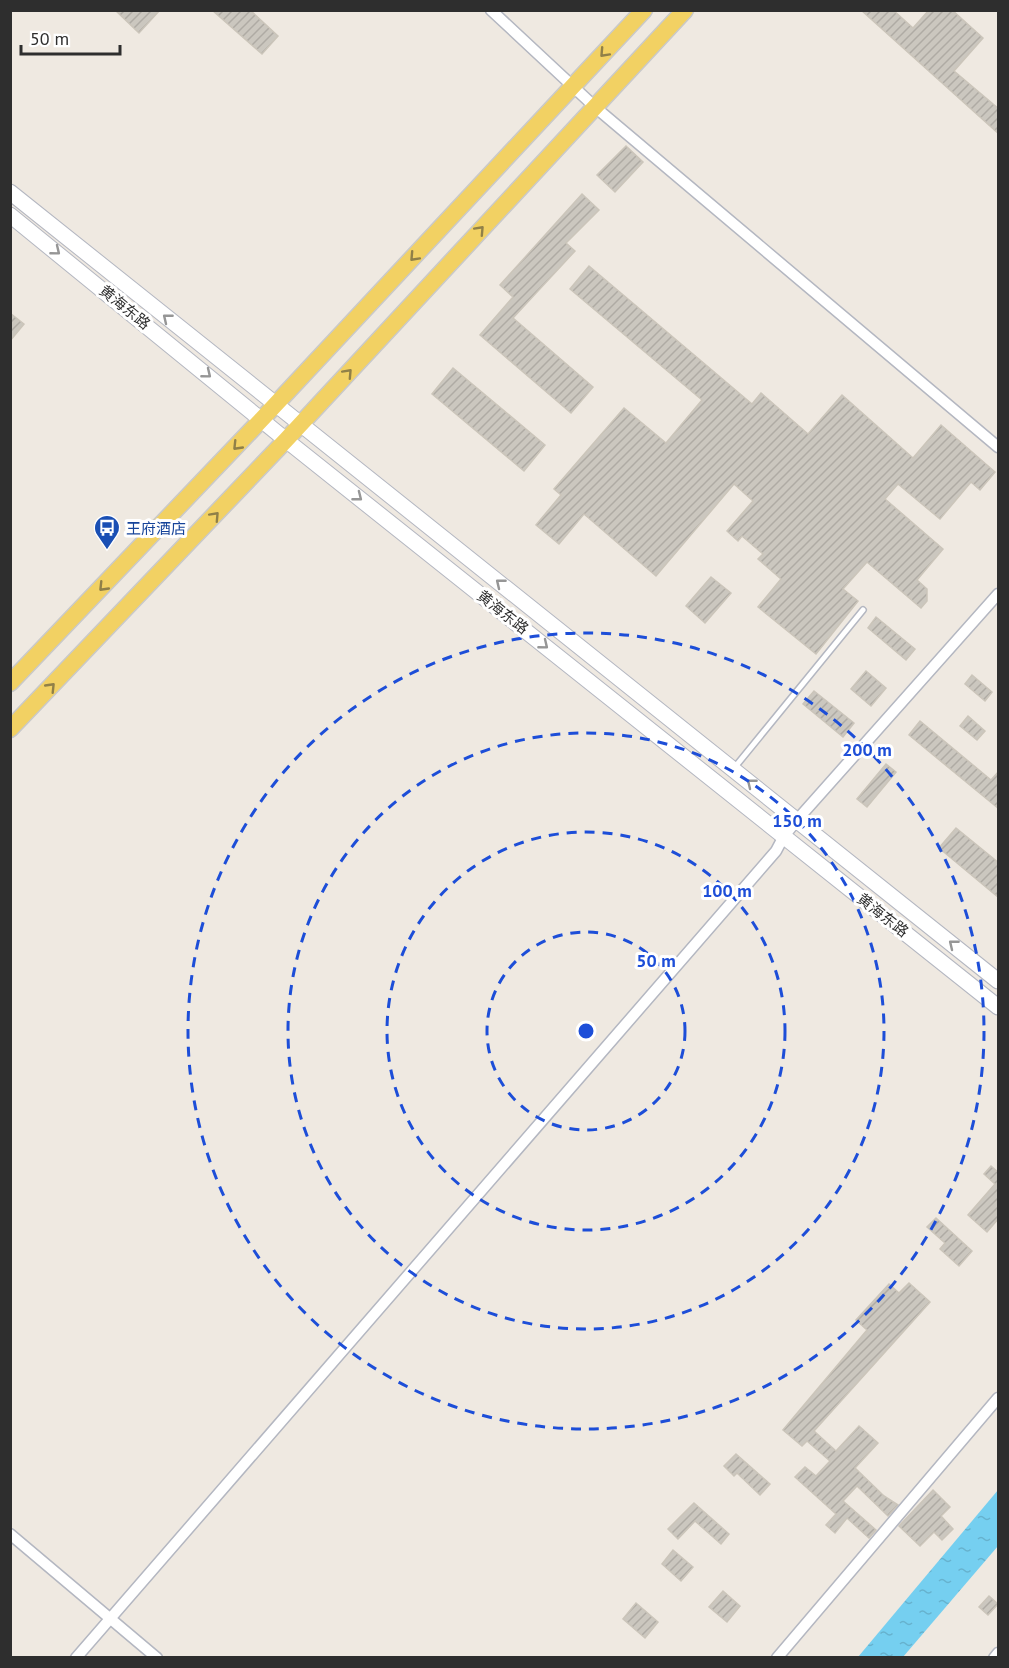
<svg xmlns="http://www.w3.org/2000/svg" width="1009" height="1668" font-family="'PT Sans','Noto Sans SC',sans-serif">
  <defs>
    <pattern id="water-ripples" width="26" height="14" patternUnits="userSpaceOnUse" patternTransform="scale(1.5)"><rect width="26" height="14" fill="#75cff0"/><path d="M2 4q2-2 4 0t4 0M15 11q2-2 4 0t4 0" fill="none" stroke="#66b2ce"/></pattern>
    <pattern id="building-hatch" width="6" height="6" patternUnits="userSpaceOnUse" patternTransform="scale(1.5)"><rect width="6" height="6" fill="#cbc7bf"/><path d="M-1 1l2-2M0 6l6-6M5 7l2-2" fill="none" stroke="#afaba4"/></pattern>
  </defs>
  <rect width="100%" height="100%" fill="#efe9e1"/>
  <!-- water -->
  <polygon fill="url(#water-ripples)" points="998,1490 998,1546 903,1657 858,1657"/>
  <!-- building -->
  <g fill="url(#building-hatch)" stroke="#cbc5ba" stroke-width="1.5">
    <polygon points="115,10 160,10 139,33"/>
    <polygon points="212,10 250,10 278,36 262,54"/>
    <polygon points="861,10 893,10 913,28 929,10 952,10 983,38 954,71 999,109 999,134"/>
    <polygon points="626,146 643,162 615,192 597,175"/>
    <polygon points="582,194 599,210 566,243 575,251 513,318 593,387 571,413 480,335 513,297 500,285"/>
    <polygon points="589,266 752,404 761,393 808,434 842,395 913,458 941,425 995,472 980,490 971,482 940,519 898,484 885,499 943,549 917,580 927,589 927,601 921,608 867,562 843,589 858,601 816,654 758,607 781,579 758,559 763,554 742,536 738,541 727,531 753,501 734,484 656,576 584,514 559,544 536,525 561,495 554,489 624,408 666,443 702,400 570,289"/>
    <polygon points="10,313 24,324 10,341"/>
    <polygon points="453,368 545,445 524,471 432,394"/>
    <polygon points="711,577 731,593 705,623 686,606"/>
    <polygon points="876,617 915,649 906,660 868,628"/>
    <polygon points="866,671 886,688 871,706 851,689"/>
    <polygon points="972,675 992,692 985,701 965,684"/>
    <polygon points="814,691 854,723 843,737 803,704"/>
    <polygon points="968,716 985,731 977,740 960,726"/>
    <polygon points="920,721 991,780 999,771 999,809 909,735"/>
    <polygon points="886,764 896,772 867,807 857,799"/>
    <polygon points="956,828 999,863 999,898 939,848"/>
    <polygon points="991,1166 999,1173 999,1218 987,1232 968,1215 995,1184 984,1174"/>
    <polygon points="936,1218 972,1251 959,1266 940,1249 945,1243 927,1227"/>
    <polygon points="909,1283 930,1302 814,1431 836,1451 859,1426 878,1443 855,1468 884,1496 898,1505 888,1516 857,1486 843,1501 876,1530 869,1538 847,1518 835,1533 826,1525 836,1514 795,1477 805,1467 816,1476 830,1461 807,1441 802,1446 783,1430 867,1330 856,1320 889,1284 899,1293"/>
    <polygon points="736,1454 770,1484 760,1495 737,1473 734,1476 724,1466"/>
    <polygon points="933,1490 950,1507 941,1516 953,1529 942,1540 934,1532 920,1546 899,1526"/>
    <polygon points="694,1503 729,1534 721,1544 695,1521 678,1539 668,1529"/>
    <polygon points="673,1550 693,1567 681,1581 662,1564"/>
    <polygon points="723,1591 740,1606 727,1622 709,1607"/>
    <polygon points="989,1596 998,1604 988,1615 979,1607"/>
    <polygon points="636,1603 658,1622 645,1638 623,1619"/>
  </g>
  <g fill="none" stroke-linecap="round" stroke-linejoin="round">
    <defs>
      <polyline id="lane" points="735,767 863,610"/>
      <g id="street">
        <polyline points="491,10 595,107 998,447"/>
        <polyline points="10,1534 157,1658"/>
        <polyline points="76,1658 776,851 784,836 797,820 998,594"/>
        <polyline points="777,1658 998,1398"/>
        <polyline points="994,1658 998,1653"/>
      </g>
      <g id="secondary">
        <polyline points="10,192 998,981"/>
        <polyline points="10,215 286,440 998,1007"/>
      </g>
      <g id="primary">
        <polyline points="10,683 262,419 644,10"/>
        <polyline points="10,729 286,440 685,10"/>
      </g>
    </defs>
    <!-- lane casing -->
    <use href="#lane" stroke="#b4b7c1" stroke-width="8"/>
    <!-- street casing -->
    <use href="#street" stroke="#b4b7c1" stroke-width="13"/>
    <!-- secondary casing -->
    <use href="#secondary" stroke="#b4b7c1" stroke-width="17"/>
    <!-- primary casing -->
    <use href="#primary" stroke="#c9c9c9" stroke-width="19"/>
    <!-- lane -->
    <use href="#lane" stroke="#fff" stroke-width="5"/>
    <!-- street -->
    <use href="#street" stroke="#fff" stroke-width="10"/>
    <!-- secondary -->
    <use href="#secondary" stroke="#fff" stroke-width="15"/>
    <!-- primary -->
    <use href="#primary" stroke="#f2d163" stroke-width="16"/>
  </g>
  <!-- one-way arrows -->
  <defs><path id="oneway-chevron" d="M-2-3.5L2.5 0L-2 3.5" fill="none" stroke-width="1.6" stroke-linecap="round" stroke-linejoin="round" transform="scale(1.5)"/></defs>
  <g stroke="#908048">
    <use href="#oneway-chevron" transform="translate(604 53) rotate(133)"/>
    <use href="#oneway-chevron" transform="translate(480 230) rotate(-47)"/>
    <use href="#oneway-chevron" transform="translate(414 257) rotate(133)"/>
    <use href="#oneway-chevron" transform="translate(348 373) rotate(-47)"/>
    <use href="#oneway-chevron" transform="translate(237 446) rotate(134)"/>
    <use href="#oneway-chevron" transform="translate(215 516) rotate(-47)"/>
    <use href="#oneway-chevron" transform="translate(103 587) rotate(134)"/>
    <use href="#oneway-chevron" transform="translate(51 687) rotate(-46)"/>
  </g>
  <g stroke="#969696">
    <use href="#oneway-chevron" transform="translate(56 251) rotate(39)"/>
    <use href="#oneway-chevron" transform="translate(167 318) rotate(-141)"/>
    <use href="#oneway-chevron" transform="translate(207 374) rotate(39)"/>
    <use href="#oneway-chevron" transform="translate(358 497) rotate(38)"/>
    <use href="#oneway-chevron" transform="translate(500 583) rotate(-141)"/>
    <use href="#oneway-chevron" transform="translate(544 645) rotate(39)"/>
    <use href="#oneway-chevron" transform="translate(751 783) rotate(-141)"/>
    <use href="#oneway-chevron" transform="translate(953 944) rotate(-141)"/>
  </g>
  <!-- distance rings -->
  <g fill="none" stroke="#1d4ed8" stroke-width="3" stroke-dasharray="10 8">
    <circle cx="586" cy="1031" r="99"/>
    <circle cx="586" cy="1031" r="199"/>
    <circle cx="586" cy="1031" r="298"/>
    <circle cx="586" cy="1031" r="398"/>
  </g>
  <!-- icons -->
  <defs>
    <symbol id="bus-pin" viewBox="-11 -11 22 30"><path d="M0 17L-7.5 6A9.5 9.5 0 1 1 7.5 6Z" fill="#1a4fb4" stroke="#fff"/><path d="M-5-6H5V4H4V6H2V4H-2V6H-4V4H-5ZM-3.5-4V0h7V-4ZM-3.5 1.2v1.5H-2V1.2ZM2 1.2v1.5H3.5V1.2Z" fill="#fff"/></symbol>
  </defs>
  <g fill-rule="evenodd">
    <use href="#bus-pin" x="92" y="513" width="30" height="40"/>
  </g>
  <g text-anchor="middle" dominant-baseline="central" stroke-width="6" stroke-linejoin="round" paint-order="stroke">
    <!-- street labels -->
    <g font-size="15" fill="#2e2e2e" stroke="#fff">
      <text transform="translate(125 307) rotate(39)">黄海东路</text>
      <text transform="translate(503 612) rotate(38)">黄海东路</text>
      <text transform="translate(883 915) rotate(38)">黄海东路</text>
    </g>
    <!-- transit labels -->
    <g font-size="15" fill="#164399" stroke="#fff" text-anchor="start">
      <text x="126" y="528">王府酒店</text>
    </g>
  </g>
  <circle cx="586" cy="1031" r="9" fill="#1d4ed8" stroke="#fff" stroke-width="3"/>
  <g font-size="18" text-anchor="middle" font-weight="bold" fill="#1d4ed8" stroke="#fff" stroke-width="6" stroke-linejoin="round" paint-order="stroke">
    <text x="867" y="756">200 m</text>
    <text x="797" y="827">150 m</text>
    <text x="727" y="897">100 m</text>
    <text x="656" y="967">50 m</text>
  </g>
  <!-- border -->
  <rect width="1009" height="1668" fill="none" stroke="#2e2e2e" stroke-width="24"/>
  <!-- scale -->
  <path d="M21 45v9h99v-9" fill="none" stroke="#2e2e2e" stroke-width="3"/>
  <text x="30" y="45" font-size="18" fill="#2e2e2e" stroke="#ffffff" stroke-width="4.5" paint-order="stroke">50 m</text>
</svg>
